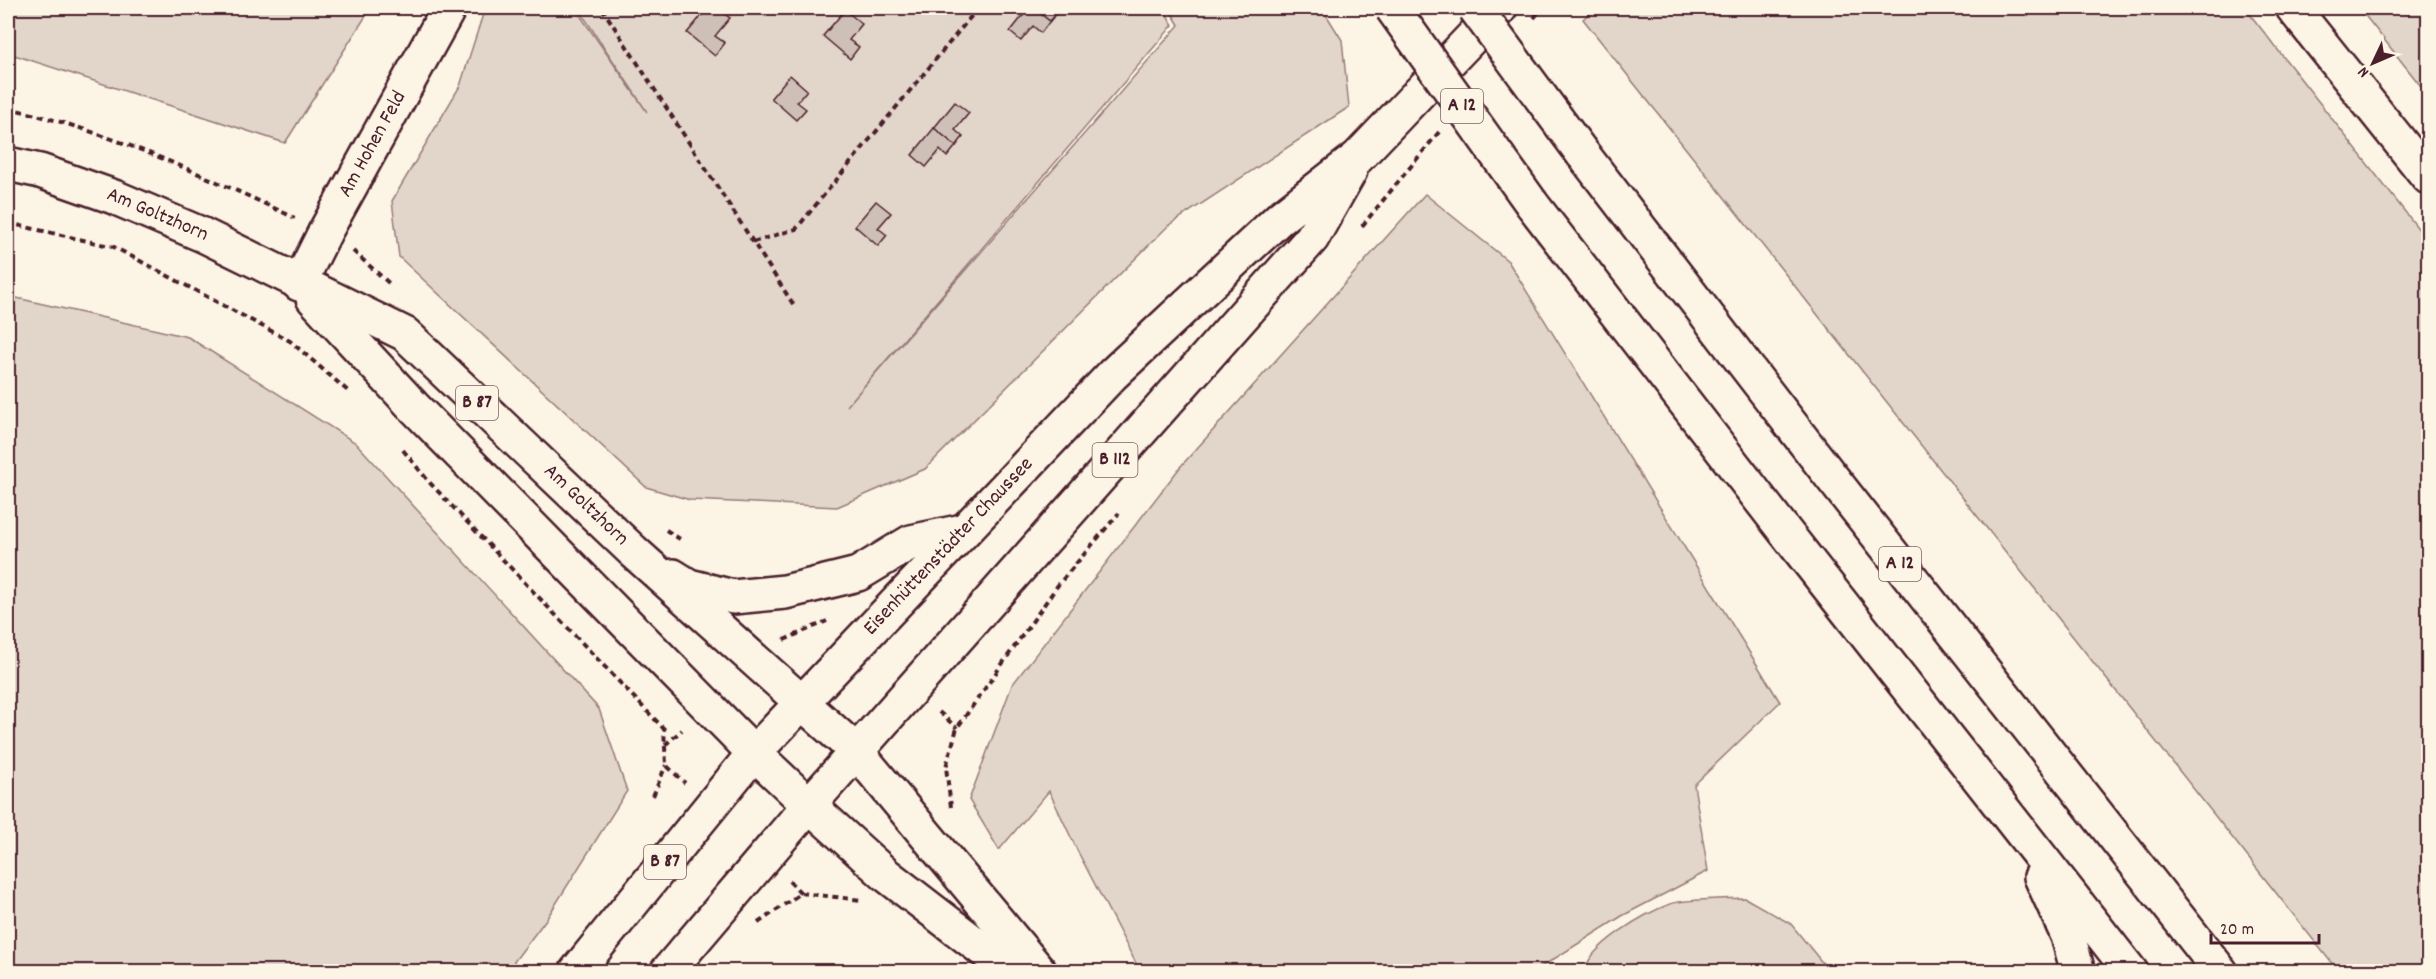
<svg xmlns="http://www.w3.org/2000/svg" width="2436" height="979" font-family="Dekko,sans-serif">
  <rect width="100%" height="100%" fill="#fcf5e5"/>
  <filter id="ink" filterUnits="userSpaceOnUse"><feTurbulence type="fractalNoise" baseFrequency=".0167" numOctaves="2"/><feDisplacementMap in="SourceGraphic" scale="12" xChannelSelector="R" yChannelSelector="G"/><feConvolveMatrix kernelMatrix="1 2 1 2 8 2 1 2 1" color-interpolation-filters="sRGB"/></filter>
  <g filter="url(#ink)">
    <!-- green -->
    <g fill="#e2d5ca" stroke="#967a7a" stroke-width="1.5">
      <polygon points="8,8 371,8 285,143 8,53"/>
      <polygon points="485,8 575,8 647,112 578,8 1163,8 1173,25 847,406 1179,25 1169,8 1322,8 1342,40 1349,107 1169,225 925,469 837,507 690,500 646,487 399,257 392,201 460,86"/>
      <polygon points="1595,8 2245,8 2428,241 2428,971 2338,971 1583,19"/>
      <polygon points="2359,8 2428,8 2428,95"/>
      <polygon points="1425,194 1508,261 1780,702 1694,785 1708,871 1622,916 1535,971 1140,971 1077,850 1049,791 999,850 969,800 1012,685 1181,466"/>
      <polygon points="8,296 188,337 356,443 599,709 627,791 547,918 507,971 8,971"/>
      <path d="M 1745,898 L 1791,924 L 1829,971 L 1585,971 C 1589,945 1646,913 1670,904 C 1685,899 1726,899 1745,898 Z"/>
    </g>
    <!-- building -->
    <g fill="#cfc0b7" stroke="#4a1f2b" stroke-width="1.5">
      <polygon points="708,8 716,8 730,18 715,36 725,43 715,56 687,33"/>
      <polygon points="1029,8 1033,8 1050,21 1041,33 1033,26 1021,41 1010,32"/>
      <polygon points="1033,8 1050,8 1057,13 1050,21"/>
      <polygon points="845,10 862,24 849,40 859,47 850,59 823,36"/>
      <polygon points="790,75 807,90 797,102 806,109 796,120 771,98"/>
      <polygon points="955,102 969,113 955,130 963,137 956,146 934,128"/>
      <polygon points="934,128 956,146 947,157 940,150 926,167 912,155"/>
      <polygon points="876,201 891,213 878,228 887,235 878,246 855,226"/>
    </g>
    <g fill="none" stroke-linecap="round" stroke-linejoin="round">
      <defs>
        <g id="minor">
          <path id="s1" d="M 299,284 L 325,232 L 449,8"/>
        </g>
        <g id="primary">
          <path id="s2" d="M 8,164 L 40,171 L 114,197 L 203,235 L 405,334 L 633,551 L 857,752"/>
          <polyline points="313,298 413,406 754,753 809,805"/>
          <polyline points="673,576 689,586 733,597 785,592 858,574 911,542 963,531"/>
          <path id="s3" d="M 576,972 L 754,753 L 1113,374 L 1280,218 L 1358,157 L 1500,8"/>
          <polyline points="667,972 809,805 1312,238 1350,171"/>
        </g>
        <g id="motorway">
          <polyline points="2293,8 2428,177"/>
          <polyline points="1582,153 1826,470 2221,972"/>
          <polyline points="1532,204 1776,520 2131,972"/>
          <polyline points="857,752 1040,972"/>
          <polyline points="809,805 885,874 1012,972"/>
          <polyline points="2041,877 2068,936 2078,972"/>
        </g>
      </defs>
      <!-- minor casing -->
      <use href="#minor" stroke="#4a1f2b" stroke-width="38"/>
      <!-- primary casing -->
      <use href="#primary" stroke="#4a1f2b" stroke-width="38"/>
      <!-- motorway casing -->
      <use href="#motorway" stroke="#4a1f2b" stroke-width="38"/>
      <!-- path -->
      <g stroke="#4a1f2b" stroke-width="4" stroke-dasharray="6 4.5" stroke-linecap="butt">
        <polyline points="602,8 795,307"/>
        <polyline points="1534,18 1542,8"/>
        <path d="M 8,108 C 108,131 202,174 295,218"/>
        <polyline points="8,223 114,247 290,341 349,392"/>
        <polyline points="1362,226 1439,132"/>
        <polyline points="753,242 796,229 978,8"/>
        <polyline points="353,251 392,286"/>
        <polyline points="403,450 430,483 664,729 666,765 685,783"/>
        <polyline points="666,530 683,541"/>
        <polyline points="784,640 827,621"/>
        <polyline points="939,712 957,728"/>
        <polyline points="665,745 682,730"/>
        <polyline points="653,796 666,765"/>
        <polyline points="951,807 946,767 957,728 1058,585 1119,513"/>
        <polyline points="789,881 801,893"/>
        <polyline points="758,923 801,893 861,900"/>
      </g>
      <!-- minor -->
      <use href="#minor" stroke="#fcf5e5" stroke-width="33"/>
      <!-- primary -->
      <use href="#primary" stroke="#fcf5e5" stroke-width="33"/>
      <!-- motorway -->
      <use href="#motorway" stroke="#fcf5e5" stroke-width="33"/>
      <defs>
        <g id="motorway-bridge">
          <polyline points="1392,8 1532,204"/>
          <polyline points="1475,8 1582,153"/>
        </g>
      </defs>
      <!-- motorway-bridge casing -->
      <use href="#motorway-bridge" stroke="#4a1f2b" stroke-width="38" stroke-linecap="butt"/>
      <!-- motorway-bridge -->
      <use href="#motorway-bridge" stroke="#fcf5e5" stroke-width="33"/>
    </g>
  </g>
  <g text-anchor="middle" dominant-baseline="central" stroke-width="4.5" stroke-linejoin="round" paint-order="stroke">
    <!-- shield labels -->
    <g fill="#fcf5e5" stroke="#7f5f63" stroke-width="1.5">
      <rect x="1441" y="89" width="42" height="34" rx="4.5"/>
      <rect x="456" y="386" width="42" height="34" rx="4.5"/>
      <rect x="1092.5" y="443" width="45" height="34" rx="4.5"/>
      <rect x="1879" y="547" width="42" height="34" rx="4.5"/>
      <rect x="644" y="845" width="42" height="34" rx="4.5"/>
    </g>
    <g font-size="20" font-weight="bold" fill="#4a1f2b">
      <text x="1462" y="106">A 12</text>
      <text x="477" y="403">B 87</text>
      <text x="1115" y="460">B 112</text>
      <text x="1900" y="564">A 12</text>
      <text x="665" y="862">B 87</text>
    </g>
    <!-- street labels -->
    <g font-size="21" fill="#4a1f2b" stroke="#fcf5e5">
      <text stroke="none"><textPath href="#s1" startOffset="158">Am Hohen Feld</textPath></text>
      <text stroke="none"><textPath href="#s2" startOffset="158">Am Goltzhorn</textPath></text>
      <text stroke="none"><textPath href="#s2" startOffset="682">Am Goltzhorn</textPath></text>
      <text stroke="none"><textPath href="#s3" startOffset="566">Eisenhüttenstädter Chaussee</textPath></text>
    </g>
  </g>
  <!-- margin -->
  <rect width="2436" height="979" fill="none" stroke="#fcf5e5" stroke-width="30"/>
  <rect x="15" y="15" width="2406" height="949" fill="none" stroke="#4a1f2b" stroke-width="2" filter="url(#ink)"/>
  <!-- north arrow -->
  <g transform="translate(2373 63) rotate(226)" stroke="#fcf5e5" stroke-width="4.5" paint-order="stroke">
  <path d="M0-4.5L10 22L0 15L-10 22Z" fill="#4a1f2b"/>
  <text y="-9" font-size="16" font-weight="bold" text-anchor="middle" fill="#4a1f2b">N</text>
  </g>
  <!-- scale -->
  <path d="M2211 934v9h108v-9" fill="none" stroke="#4a1f2b" stroke-width="3"/>
  <text x="2220" y="934" font-size="18" fill="#4a1f2b" stroke="#fcf5e5" stroke-width="4.5" paint-order="stroke">20 m</text>
</svg>
